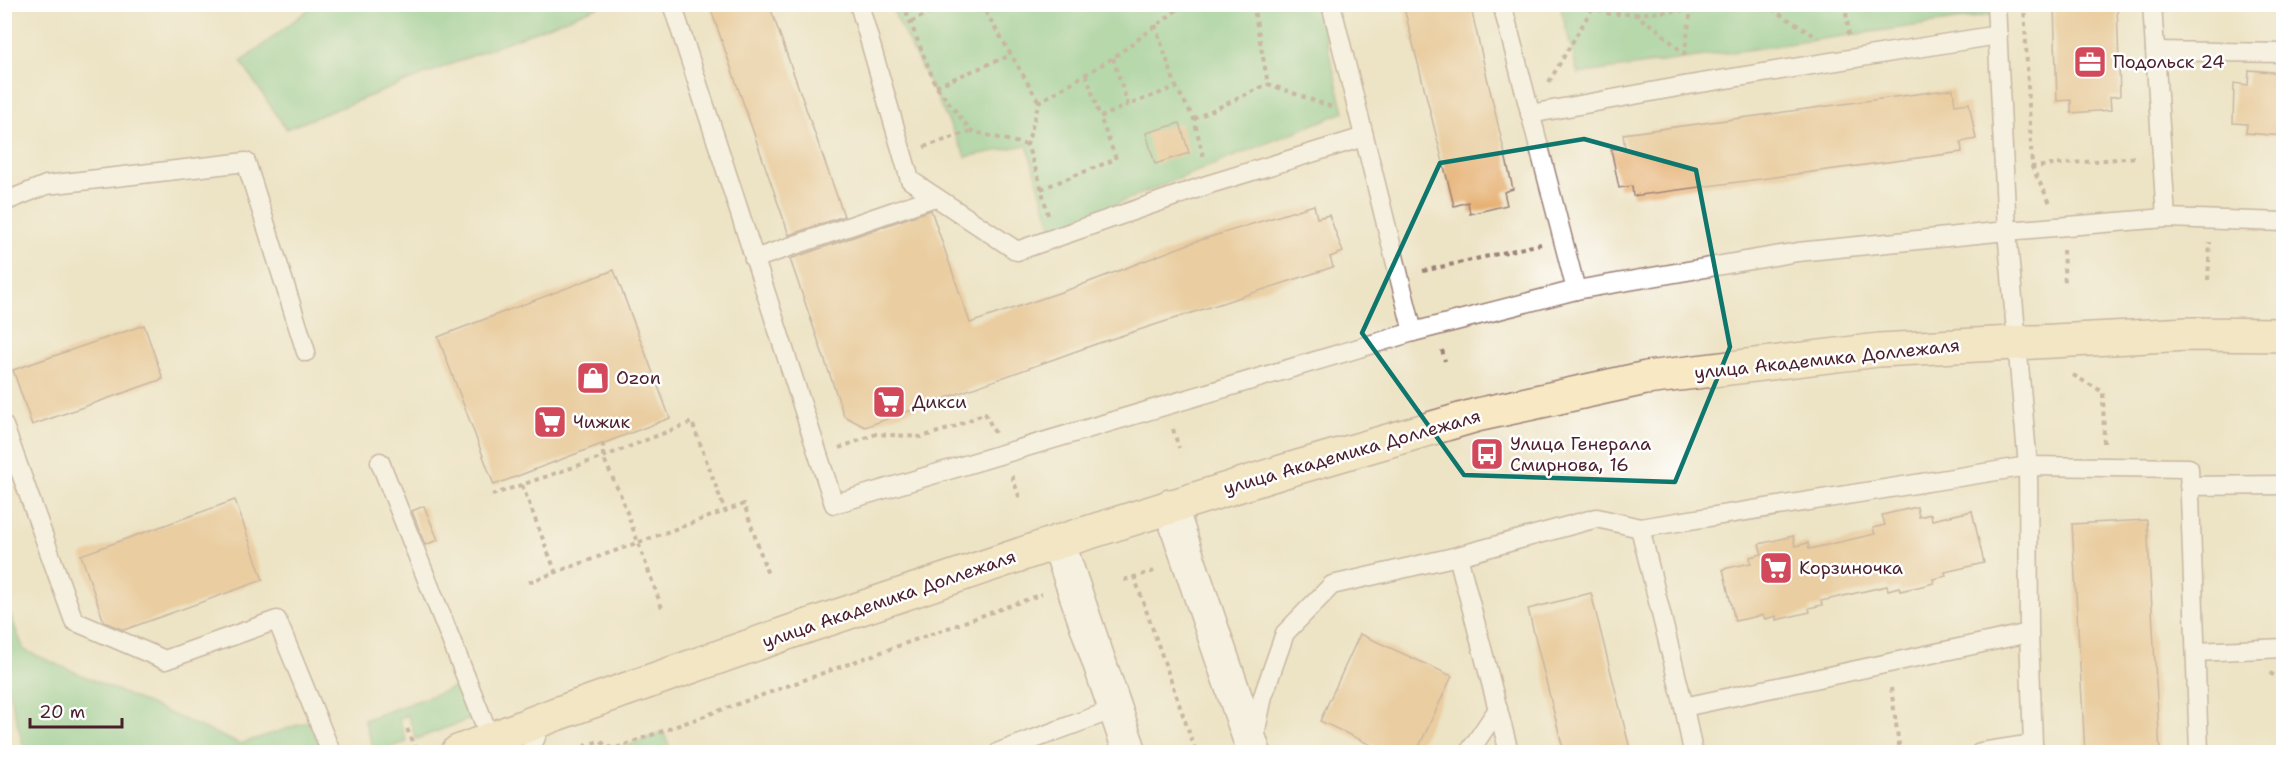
<svg xmlns="http://www.w3.org/2000/svg" width="2288" height="757" font-family="'Shantell Sans',sans-serif">
  <rect width="100%" height="100%" fill="#fff"/>
  <filter id="ink" filterUnits="userSpaceOnUse"><feTurbulence type="fractalNoise" baseFrequency=".0167" numOctaves="2"/><feDisplacementMap in="SourceGraphic" scale="12" xChannelSelector="R" yChannelSelector="G"/><feConvolveMatrix kernelMatrix="1 2 1 2 8 2 1 2 1" color-interpolation-filters="sRGB"/></filter>
  <filter id="wash" filterUnits="userSpaceOnUse"><feTurbulence type="fractalNoise" baseFrequency=".008" numOctaves="4" result="noise"/><feDisplacementMap in="SourceGraphic" scale="24" xChannelSelector="R" yChannelSelector="G"/><feGaussianBlur stdDeviation="1.35" result="paint"/><feColorMatrix in="noise" values="0 0 0 0 0 0 0 0 0 0 0 0 0 0 0 0 0 1.4 0 .05"/><feComposite in="paint" operator="in"/></filter>
  <g filter="url(#wash)">
    <rect width="100%" height="100%" fill="#ede3c5"/>
    <!-- green -->
    <g fill="#75c98c" stroke="#60745c" stroke-width="1.5">
      <polygon points="1996,4 1997,14 1578,74 1560,5"/>
      <polygon points="314,5 314,4 602,5 286,129 241,62"/>
      <polygon points="890,5 1317,5 1344,112 1052,230 1027,145 966,157"/>
      <polygon points="4,599 24,650 240,744 319,718 326,752 25,752 5,677"/>
      <polygon points="464,684 476,717 416,739 408,715 399,719 407,742 375,752 364,720"/>
      <polygon points="663,732 672,752 620,752 619,749"/>
    </g>
    <g id="blocks">
      <!-- building -->
      <g fill="#e6b173">
        <polygon points="709,4 769,4 844,216 789,235"/>
        <polygon points="1403,4 1470,4 1513,189 1504,192 1507,205 1470,214 1468,202 1454,206"/>
        <polygon points="2063,4 2117,4 2120,96 2110,97 2111,110 2071,113 2071,100 2057,101 2054,7 2063,7"/>
        <polygon points="2249,70 2283,73 2283,136 2246,133 2247,124 2233,123 2234,83 2248,85"/>
        <polygon points="1953,89 1955,105 1969,103 1976,139 1961,142 1962,152 1633,196 1632,186 1619,188 1611,149 1625,148 1623,134"/>
        <polygon points="1180,123 1189,153 1155,164 1146,133"/>
        <polygon points="1314,205 1317,218 1329,215 1343,252 1330,257 1333,267 1096,344 865,427 844,416 790,259 931,210 970,323 1076,287 1194,242"/>
        <polygon points="614,270 670,418 494,485 438,337"/>
        <polygon points="144,325 163,379 32,425 13,370"/>
        <polygon points="235,500 263,580 124,630 104,622 81,555"/>
        <polygon points="424,506 438,540 425,545 412,511"/>
        <polygon points="1917,507 1919,517 1931,514 1932,520 1972,511 1984,563 1945,572 1946,576 1933,579 1934,583 1918,587 1900,591 1899,587 1888,590 1887,586 1821,601 1822,605 1809,608 1810,612 1776,620 1776,616 1765,619 1763,615 1735,621 1723,569 1751,563 1750,557 1762,554 1759,544 1793,536 1795,546 1808,543 1809,549 1875,534 1873,528 1885,525 1882,515"/>
        <polygon points="2147,520 2160,753 2085,753 2072,524"/>
        <polygon points="1591,593 1631,753 1564,753 1528,609"/>
        <polygon points="1360,634 1452,676 1416,753 1388,753 1320,721"/>
      </g>
    </g>
  </g>
  <g filter="url(#ink)">
    <use href="#blocks" fill-opacity="0" stroke="#9c8178" stroke-width="1.5"/>
    <g fill="none" stroke-linecap="round" stroke-linejoin="round">
      <defs>
        <g id="lane">
          <polyline points="672,4 754,257"/>
          <polyline points="859,4 910,180 1017,251 1210,184 1364,137"/>
          <polyline points="1331,4 1413,332 1576,290 1798,252 2007,231 2028,466 2029,633 1684,707 1693,752"/>
          <polyline points="1502,4 1576,290"/>
          <polyline points="1996,4 2007,231 2166,218 2284,222"/>
          <polyline points="2152,4 2166,218"/>
          <polyline points="2155,51 2284,53"/>
          <polyline points="1530,114 1689,85 1998,35"/>
          <polyline points="4,202 46,185 246,162 306,352"/>
          <polyline points="752,250 834,504 1413,332"/>
          <polyline points="754,259 935,197"/>
          <polyline points="4,426 74,621 165,660 277,620 331,752"/>
          <polyline points="380,462 493,745"/>
          <polyline points="2189,486 2284,485"/>
          <polyline points="1640,528 2028,466 2189,468 2199,752"/>
          <polyline points="1458,556 1597,518 1640,528 1684,707"/>
          <polyline points="2196,652 2284,648"/>
          <polyline points="1254,740 1263,696 1285,633 1332,585 1458,556 1509,752"/>
          <polyline points="530,752 543,719"/>
          <polyline points="999,752 1115,709"/>
          <polyline points="1469,752 1498,709"/>
          <polyline points="1981,752 2033,744 2029,633"/>
        </g>
        <g id="street">
          <polyline points="1170,506 1254,752"/>
          <polyline points="1058,542 1130,752"/>
        </g>
        <polyline id="secondary" points="458,752 556,714 793,631 1058,542 1288,470 1477,415 1646,378 1879,350 2188,334 2284,335"/>
      </defs>
      <!-- lane casing -->
      <use href="#lane" stroke="#9c8178" stroke-width="21"/>
      <!-- street casing -->
      <use href="#street" stroke="#9c8178" stroke-width="36"/>
      <!-- secondary casing -->
      <use href="#secondary" stroke="#9c8178" stroke-width="36"/>
      <!-- path -->
      <g stroke="#9c8178" stroke-width="4" stroke-dasharray="4.5 4.5" stroke-linecap="butt">
        <polyline points="903,4 936,86 971,131 1027,145"/>
        <polyline points="981,4 1039,102"/>
        <polyline points="1253,4 1268,84 1332,107"/>
        <polyline points="1592,4 1593,7 1609,14 1634,14 1657,29 1684,54"/>
        <polyline points="1764,4 1818,38"/>
        <polyline points="1845,4 1849,36"/>
        <polyline points="2024,4 2032,167 2050,203"/>
        <polyline points="1635,14 1691,10"/>
        <polyline points="911,22 930,12 954,4"/>
        <polyline points="1155,25 1176,87"/>
        <polyline points="1684,55 1692,4"/>
        <polyline points="1113,58 1128,105 1176,87 1194,119 1204,160"/>
        <polyline points="1086,74 1100,117"/>
        <polyline points="1549,82 1593,7"/>
        <polyline points="936,86 1011,55"/>
        <polyline points="1194,119 1268,84"/>
        <polyline points="924,147 971,131"/>
        <polyline points="2031,167 2137,157"/>
        <polyline points="1041,189 1116,159 1100,117 1128,105"/>
        <polyline points="1048,215 1039,179 1027,145 1039,102 1113,58 1185,4"/>
        <polyline points="2063,250 2065,284"/>
        <polyline points="1423,271 1541,244"/>
        <polyline points="2208,280 2210,242"/>
        <polyline points="1442,350 1445,361"/>
        <polyline points="2073,375 2103,392 2104,444"/>
        <polyline points="1173,429 1179,448"/>
        <polyline points="603,443 603,457 621,496 662,608"/>
        <polyline points="839,448 876,434 921,437 952,428 985,413 995,433"/>
        <polyline points="1012,476 1020,499"/>
        <polyline points="522,485 556,573"/>
        <polyline points="492,495 603,457 692,422 725,511 744,504 768,575"/>
        <polyline points="1134,576 1196,752"/>
        <polyline points="1124,580 1158,570"/>
        <polyline points="529,582 725,511"/>
        <polyline points="2270,673 2284,682"/>
        <polyline points="1891,688 1900,752"/>
        <polyline points="407,729 418,752"/>
        <polyline points="567,752 599,741 613,749 1042,594"/>
      </g>
      <!-- lane -->
      <use href="#lane" stroke="#fff" stroke-width="18"/>
      <!-- street -->
      <use href="#street" stroke="#fff" stroke-width="33"/>
      <!-- secondary -->
      <use href="#secondary" stroke="#f8e8c3" stroke-width="33"/>
    </g>
  </g>
  <!-- marked area -->
  <path d="M0 0H2288V757H0ZM 1584,139 L 1696,170 L 1730,347 L 1675,482 L 1464,475 L 1362,333 L 1440,163 Z" fill="#ede3c5" fill-opacity=".55" fill-rule="evenodd"/>
  <path fill="none" stroke="#0f766e" stroke-width="4.5" stroke-linejoin="round" d="M 1584,139 L 1696,170 L 1730,347 L 1675,482 L 1464,475 L 1362,333 L 1440,163 Z"/>
  <!-- icons -->
  <defs>
    <symbol id="office-square" viewBox="-11 -11 22 22"><rect x="-9" y="-9" width="18" height="18" rx="4" fill="#d1495b" stroke="#fff"/><path d="M-6-3h4V-5.5h4V-3h4V5H-6ZM-1-4.5V-3h2v-1.5ZM-6 0V1H6V0Z" fill="#fff"/></symbol>
    <symbol id="shop-square" viewBox="-11 -11 22 22"><rect x="-9" y="-9" width="18" height="18" rx="4" fill="#d1495b" stroke="#fff"/><path d="M-5-2.5h2.3a2.7 3.5 0 0 1 5.4 0H5L5.5 6h-11ZM-1.5-2.5h3a1.5 2.3 0 0 0-3 0Z" fill="#fff"/></symbol>
    <symbol id="supermarket-square" viewBox="-11 -11 22 22"><rect x="-9" y="-9" width="18" height="18" rx="4" fill="#d1495b" stroke="#fff"/><path d="M-6-5.5h2.5l.6 2H6L4.5 2H-2.5L-4.4-4H-6ZM-1.5 3.2a1.3 1.3 0 1 0 .1 0ZM3 3.2a1.3 1.3 0 1 0 .1 0Z" fill="#fff"/></symbol>
    <symbol id="bus-square" viewBox="-11 -11 22 22"><rect x="-9" y="-9" width="18" height="18" rx="4" fill="#d1495b" stroke="#fff"/><path d="M-5-6H5V4H4V6H2V4H-2V6H-4V4H-5ZM-3.5-4V0h7V-4ZM-3.5 1.2v1.5H-2V1.2ZM2 1.2v1.5H3.5V1.2Z" fill="#fff"/></symbol>
  </defs>
  <g fill-rule="evenodd">
    <use href="#office-square" x="2071" y="43" width="38" height="38"/>
    <use href="#shop-square" x="574" y="359" width="38" height="38"/>
    <use href="#supermarket-square" x="870" y="383" width="38" height="38"/>
    <use href="#supermarket-square" x="531" y="403" width="38" height="38"/>
    <use href="#bus-square" x="1468" y="435" width="38" height="38"/>
    <use href="#supermarket-square" x="1757" y="549" width="38" height="38"/>
  </g>
  <g text-anchor="middle" dominant-baseline="central" stroke-width="5" stroke-linejoin="round" paint-order="stroke">
    <!-- poi labels -->
    <g font-size="18" fill="#4a1f2b" stroke="#fff" text-anchor="start">
      <text x="2113" y="62">Подольск 24</text>
      <text x="616" y="378">Ozon</text>
      <text x="912" y="402">Дикси</text>
      <text x="573" y="422">Чижик</text>
      <text x="1510" y="444">Улица Генерала<tspan x="1510" dy="21">Смирнова, 16</tspan></text>
      <text x="1799" y="568">Корзиночка</text>
    </g>
    <!-- street labels -->
    <g font-size="18" fill="#4a1f2b" stroke="#fff">
      <text transform="translate(1827 359) rotate(-6)">улица Академика Доллежаля</text>
      <text transform="translate(1352 452) rotate(-16)">улица Академика Доллежаля</text>
      <text transform="translate(889 599) rotate(-19)">улица Академика Доллежаля</text>
    </g>
  </g>
  <!-- margin -->
  <rect width="2288" height="757" fill="none" stroke="#fff" stroke-width="24"/>
  <!-- scale -->
  <path d="M30 718v9h92v-9" fill="none" stroke="#4a1f2b" stroke-width="3"/>
  <text x="39" y="718" font-size="18" fill="#4a1f2b" stroke="#ffffff" stroke-width="4.5" paint-order="stroke">20 m</text>
</svg>
